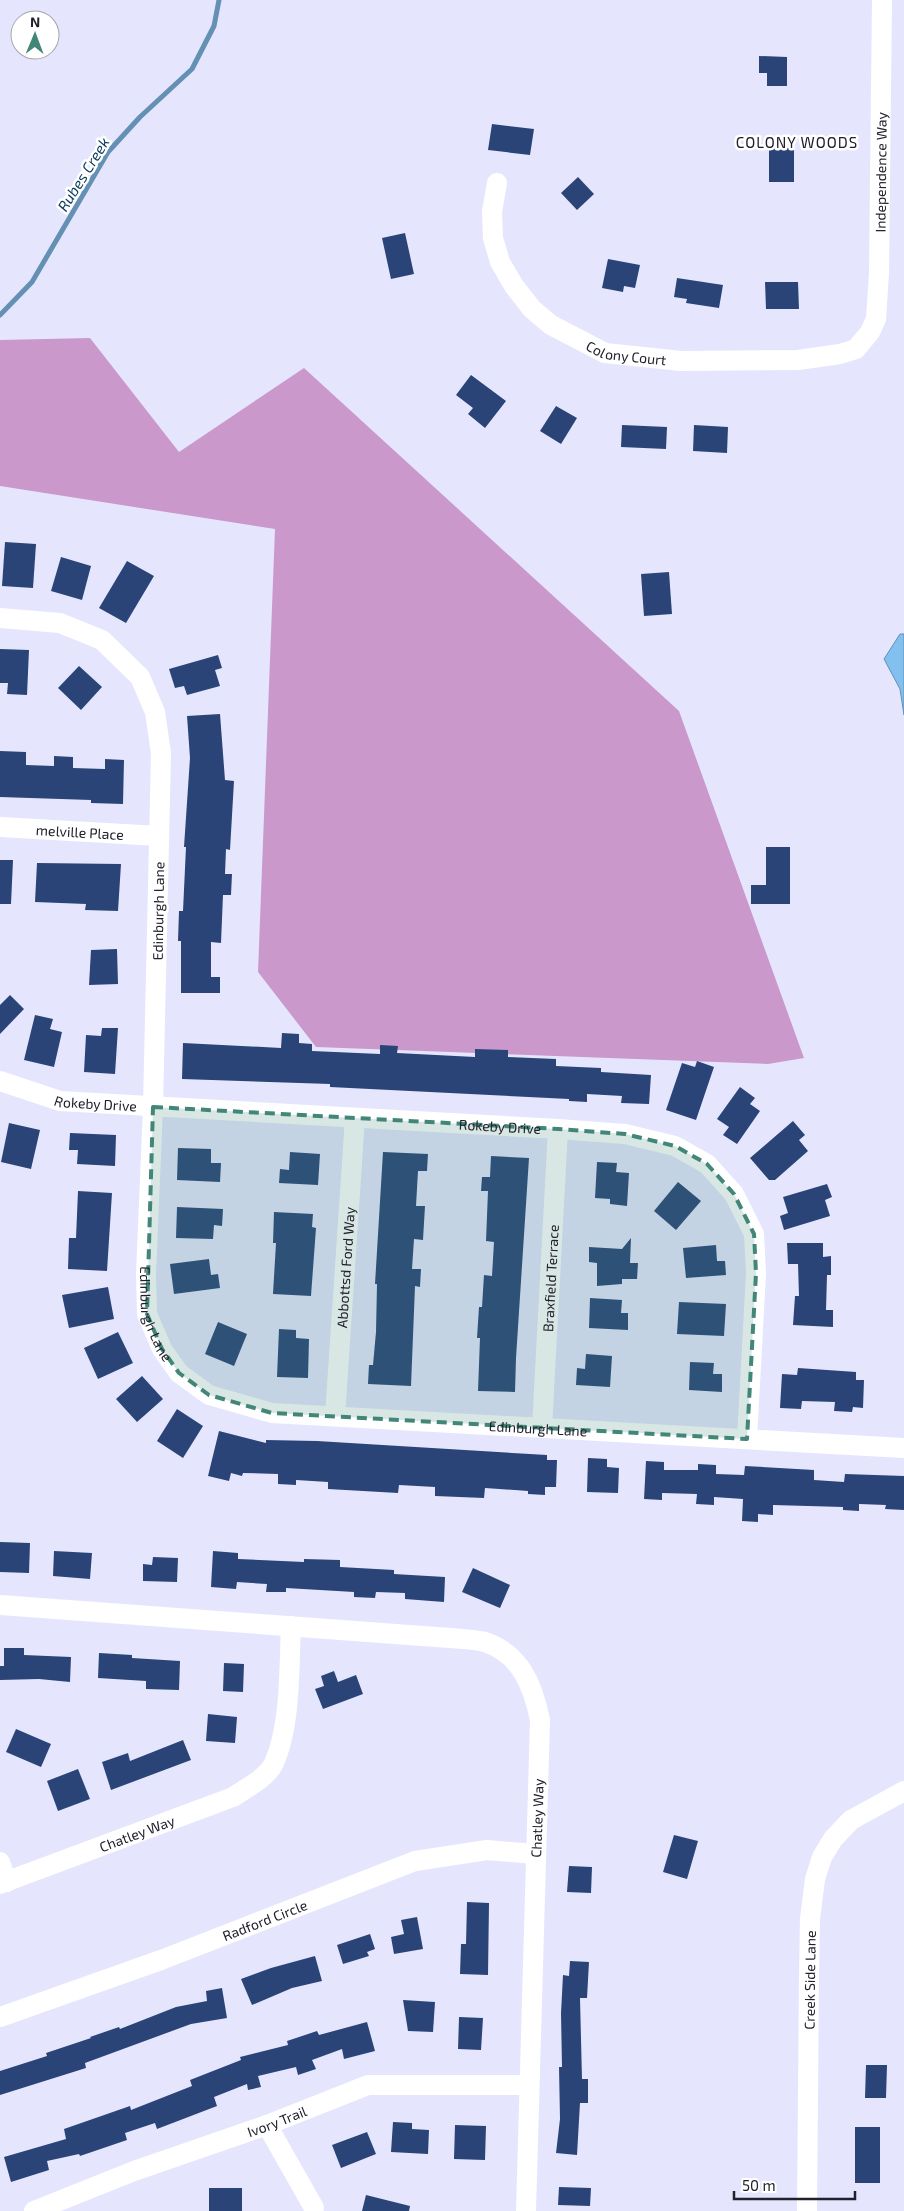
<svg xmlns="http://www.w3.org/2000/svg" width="904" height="2211" font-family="'Exo 2',sans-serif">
  <rect width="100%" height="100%" fill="#e5e6fe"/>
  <!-- forest -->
  <polygon fill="#cb98cc" points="90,338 179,452 304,368 679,711 804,1058 768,1064 316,1047 258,972 275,529 0,486 0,340"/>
  <!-- water -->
  <polygon fill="#81c0ef" stroke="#6490b4" points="900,634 904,634 904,715 900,689 884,659"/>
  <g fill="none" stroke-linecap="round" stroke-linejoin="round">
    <!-- stream -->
    <polyline stroke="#6490b4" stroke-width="5" points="0,315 32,282 108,152 140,117 192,69 214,26 219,0"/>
  </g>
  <!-- building -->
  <g fill="#2a4477">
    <polygon points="759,56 787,57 787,86 767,86 767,73 759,73"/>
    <polygon points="492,124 534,129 530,155 488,150"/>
    <rect x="769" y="148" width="25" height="34"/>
    <polygon points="578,177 594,194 577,210 561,193"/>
    <polygon points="405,233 414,274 391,279 382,238"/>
    <polygon points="608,259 640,265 635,288 624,286 623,292 602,288"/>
    <polygon points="677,278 723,285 719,308 686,303 687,299 674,297"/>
    <polygon points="765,282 798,282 799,309 766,309"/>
    <polygon points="471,375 506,401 485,428 468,414 473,408 456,395"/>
    <polygon points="556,406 577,418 561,444 540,431"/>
    <polygon points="622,425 667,427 666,449 621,447"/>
    <polygon points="694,425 728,427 727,453 693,451"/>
    <polygon points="5,542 36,544 33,588 2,586"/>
    <polygon points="61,557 91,566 82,600 51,591"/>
    <polygon points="127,561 154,576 126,623 99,608"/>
    <polygon points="669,572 672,614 644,616 641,574"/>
    <polygon points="0,649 29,650 27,695 7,694 8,683 0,683"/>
    <polygon points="218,655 222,668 215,670 220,686 187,695 184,686 175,688 169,669"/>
    <polygon points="79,666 102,687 81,710 58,688"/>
    <polygon points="220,714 225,780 234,781 230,850 226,849 225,874 232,874 231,895 223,895 221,943 211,942 211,977 220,977 220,993 181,993 181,941 178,941 179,911 183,911 186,847 184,847 190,758 187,716"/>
    <polygon points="0,751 26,752 26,765 54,766 54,756 73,757 73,768 105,769 105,759 124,760 123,804 91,803 91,800 0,797"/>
    <polygon points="766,847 790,847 790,904 751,904 751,885 766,885"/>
    <polygon points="0,860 13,860 11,904 0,904"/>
    <polygon points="37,863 121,864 118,911 85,910 86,904 35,902"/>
    <polygon points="117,949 118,984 89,985 91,950"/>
    <polygon points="10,995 24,1009 0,1034 0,1005"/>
    <polygon points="35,1015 53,1019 50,1029 62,1032 54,1067 24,1060"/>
    <polygon points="102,1028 118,1028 115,1074 84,1072 86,1035 101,1036"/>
    <polygon points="282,1033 299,1034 299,1043 312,1044 312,1051 380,1054 380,1045 398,1046 397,1053 475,1057 475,1049 508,1050 508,1057 556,1059 556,1066 601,1068 601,1072 651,1075 649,1104 621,1103 622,1096 587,1094 587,1102 569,1101 569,1099 330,1087 330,1084 182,1079 183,1043 281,1048"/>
    <polygon points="697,1061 714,1067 696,1120 666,1110 682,1063 695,1067"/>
    <polygon points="740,1087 755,1098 750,1104 760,1111 737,1144 723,1135 729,1127 717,1119"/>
    <polygon points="793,1121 805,1135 799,1140 808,1151 775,1180 769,1180 750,1158"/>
    <polygon points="9,1123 40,1130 31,1169 1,1162"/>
    <polygon points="70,1133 116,1135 115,1166 77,1164 78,1150 69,1150"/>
    <polygon points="178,1148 211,1149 211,1163 221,1163 220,1182 177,1180"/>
    <polygon points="290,1152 320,1154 318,1185 279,1183 280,1169 289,1170"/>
    <polygon points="383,1152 428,1154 427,1171 418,1171 416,1206 425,1206 423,1240 414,1239 412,1269 421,1269 420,1287 415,1286 411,1386 368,1384 369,1365 373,1365 376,1332 377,1284 375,1284"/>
    <polygon points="491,1156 529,1158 516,1358 515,1392 478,1391 480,1338 477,1338 479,1307 482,1307 484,1275 492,1276 494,1242 486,1241 488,1191 481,1191 482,1177 490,1177"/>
    <polygon points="597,1162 617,1163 616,1172 629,1173 627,1206 610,1204 610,1199 595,1198"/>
    <polygon points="678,1182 701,1201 676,1230 654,1211"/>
    <polygon points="827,1184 832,1197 825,1200 830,1216 784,1230 780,1216 788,1213 783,1197"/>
    <polygon points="78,1191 112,1193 107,1271 68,1269 69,1238 76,1238"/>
    <polygon points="177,1207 223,1209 222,1226 214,1225 213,1239 176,1238"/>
    <polygon points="274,1212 313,1214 312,1227 316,1228 311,1296 273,1294 276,1243 273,1243"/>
    <polygon points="631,1238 630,1263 638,1263 637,1279 622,1279 622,1284 597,1286 597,1263 589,1262 589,1247 622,1249"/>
    <polygon points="787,1243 823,1243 823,1257 831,1256 831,1275 827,1275 826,1310 833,1310 833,1327 793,1325 795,1296 799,1296 798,1264 788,1264"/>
    <polygon points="716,1245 717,1261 725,1261 726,1275 686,1278 683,1248"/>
    <polygon points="209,1259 211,1275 218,1274 220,1288 174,1294 170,1264"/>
    <polygon points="108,1287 114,1319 69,1328 62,1295"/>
    <polygon points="590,1298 622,1300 621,1313 628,1313 628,1330 589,1328"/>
    <polygon points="679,1302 726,1304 724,1336 677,1334"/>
    <polygon points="218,1322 247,1334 234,1366 205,1354"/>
    <polygon points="279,1329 296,1330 296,1338 309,1339 308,1378 277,1377"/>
    <polygon points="118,1332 133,1363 98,1379 84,1348"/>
    <polygon points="586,1354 612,1356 610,1387 576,1385 577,1368 585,1369"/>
    <polygon points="690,1362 714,1363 713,1374 722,1374 722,1392 689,1390"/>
    <polygon points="798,1368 856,1372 856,1380 864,1380 863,1408 853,1407 852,1412 834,1411 835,1402 802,1401 801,1409 780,1408 782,1374 797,1375"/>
    <polygon points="142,1376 163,1399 137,1422 116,1399"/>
    <polygon points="177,1409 203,1426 183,1458 157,1441"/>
    <polygon points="219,1431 266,1443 266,1440 317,1441 547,1455 547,1460 557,1460 556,1487 545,1487 545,1495 528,1494 528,1491 485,1488 484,1498 435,1496 435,1487 399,1485 398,1493 328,1489 328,1482 296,1480 296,1485 278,1484 278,1474 243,1473 242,1476 231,1473 229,1481 208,1476"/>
    <polygon points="588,1458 607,1459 607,1467 619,1468 618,1493 587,1492"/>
    <polygon points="646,1461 664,1462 664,1470 698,1470 698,1464 716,1465 716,1474 744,1475 745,1466 814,1470 814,1480 844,1482 845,1474 904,1476 904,1510 885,1509 886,1505 859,1504 859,1511 843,1510 843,1507 773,1505 773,1515 758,1514 758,1522 742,1521 743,1499 714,1497 714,1505 696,1504 697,1494 662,1493 662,1500 644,1499"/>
    <polygon points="0,1542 30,1543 29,1573 0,1572"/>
    <polygon points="54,1551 92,1553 90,1579 53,1576"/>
    <polygon points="213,1551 238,1553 238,1559 304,1562 304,1559 340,1560 340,1567 394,1570 394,1574 445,1577 444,1602 405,1599 405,1593 376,1592 375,1598 354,1597 354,1592 286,1588 286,1592 266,1592 267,1584 237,1582 236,1589 211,1587"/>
    <polygon points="153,1557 178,1558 177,1582 143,1581 143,1564 152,1565"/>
    <polygon points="473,1568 510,1585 500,1608 462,1592"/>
    <polygon points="4,1648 24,1648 24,1655 71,1657 70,1682 39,1679 0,1680 0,1666 4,1666"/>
    <polygon points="99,1653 132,1655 132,1658 180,1661 179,1690 146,1689 146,1681 98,1678"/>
    <polygon points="224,1663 244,1664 243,1692 223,1691"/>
    <polygon points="334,1671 338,1682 356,1675 363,1694 323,1709 315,1689 324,1686 321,1676"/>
    <polygon points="208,1714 237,1717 235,1743 206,1741"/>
    <polygon points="16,1729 51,1744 41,1767 6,1752"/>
    <polygon points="183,1740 191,1760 111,1790 102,1762 128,1753 130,1761"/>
    <polygon points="78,1769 90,1799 58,1811 47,1781"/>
    <polygon points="674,1835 698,1841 687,1879 663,1872"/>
    <polygon points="569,1866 592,1867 591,1893 567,1892"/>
    <polygon points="467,1902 489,1903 488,1975 460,1974 461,1944 466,1944"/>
    <polygon points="417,1917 423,1949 394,1954 391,1937 404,1934 401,1920"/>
    <polygon points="370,1934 375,1949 367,1952 369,1956 343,1964 337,1945"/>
    <polygon points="315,1956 322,1981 292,1988 252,2005 241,1979 271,1968"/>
    <polygon points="570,1961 589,1962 587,1998 580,1998 582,2079 588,2079 588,2103 580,2103 577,2155 556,2153 560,2119 559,2067 562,2067 561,2013 563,1975 569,1976"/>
    <polygon points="222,1988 227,2018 191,2024 85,2063 86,2068 0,2095 0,2071 47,2056 46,2053 91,2038 90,2037 119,2027 120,2029 176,2007 207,2001 206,1991"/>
    <polygon points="403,2000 435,2002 433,2032 408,2031"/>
    <polygon points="459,2017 483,2018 481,2050 458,2049"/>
    <polygon points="367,2022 375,2051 344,2059 342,2049 312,2060 316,2069 298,2075 296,2067 258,2076 261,2087 248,2090 247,2084 214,2097 217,2106 157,2129 155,2123 125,2133 127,2140 80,2156 79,2154 47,2161 49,2170 11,2182 4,2157 66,2139 64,2129 130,2106 131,2110 192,2086 190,2080 241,2060 240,2057 288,2045 287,2041 317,2031 319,2035"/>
    <polygon points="866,2065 887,2065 886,2098 865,2098"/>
    <polygon points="393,2122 412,2123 412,2129 429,2130 428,2154 391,2152"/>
    <polygon points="455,2125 486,2126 485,2160 454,2159"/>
    <rect x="855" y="2127" width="25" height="56"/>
    <polygon points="367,2132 376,2154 341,2168 332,2145"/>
    <polygon points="559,2187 591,2188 590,2206 558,2205"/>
    <rect x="209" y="2188" width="33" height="23"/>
    <polygon points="366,2195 410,2206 409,2211 362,2211"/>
  </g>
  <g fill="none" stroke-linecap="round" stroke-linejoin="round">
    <!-- street -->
    <g stroke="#fff" stroke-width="20">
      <path id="s1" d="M 497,183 L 492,212 L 493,238 L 500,262 L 514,286 L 532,309 L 551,325 L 605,353 L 681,361 L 798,360 L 840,354 L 856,349 L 870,332 L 876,319 L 879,273 L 882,0"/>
      <path id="s2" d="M 0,618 L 60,623 L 102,640 L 140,677 L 155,712 L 161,753 L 153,1107 L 146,1274 L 147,1314 L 162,1349 L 179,1373 L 209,1395 L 272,1413 L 904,1448"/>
      <path id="s3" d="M 0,827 L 159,836"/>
      <path id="s4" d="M 0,1081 L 60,1101 L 558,1129 L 625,1134 L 675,1146 L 707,1164 L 734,1194 L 754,1234 L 756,1273 L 747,1439"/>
      <path id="s5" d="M 335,1416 L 355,1118"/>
      <path id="s6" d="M 542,1428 L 558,1129"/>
      <path d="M 0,1605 L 450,1638 C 461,1639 474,1639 485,1642 C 521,1654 533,1686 540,1720 L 526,2211"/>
      <polyline points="0,1862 7,1882"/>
      <path id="s7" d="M 0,1884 L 233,1797 C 246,1788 267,1778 274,1763 C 291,1725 289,1666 291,1626"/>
      <path id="s8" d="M 0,2017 L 161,1960 L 415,1861 L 487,1850 L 535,1854"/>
      <polyline points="267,2125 314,2208"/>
      <path id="s9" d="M 34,2211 L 134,2171 L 267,2125 L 368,2085 L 529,2085"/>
      <path id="s10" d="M 807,2211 L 809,1976 L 810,1919 L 815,1879 L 822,1857 L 833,1839 L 851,1820 L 904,1791"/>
    </g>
  </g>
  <!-- marked area -->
  <path fill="#428678" fill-opacity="0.2" stroke="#428678" stroke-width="4" stroke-dasharray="10 6" stroke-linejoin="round" d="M 153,1107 L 558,1129 L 625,1134 L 675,1146 L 707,1164 L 734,1194 L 754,1234 L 756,1273 L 747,1439 L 272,1413 L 209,1395 L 179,1373 L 162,1349 L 147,1314 Z"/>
  <g text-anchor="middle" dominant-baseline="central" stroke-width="5" stroke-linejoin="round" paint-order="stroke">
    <!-- street labels -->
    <g font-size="14" fill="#21212c" stroke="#fff">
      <text stroke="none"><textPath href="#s1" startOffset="659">Independence Way</textPath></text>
      <text stroke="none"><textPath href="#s1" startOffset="244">Colony Court</textPath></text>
      <text stroke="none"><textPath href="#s3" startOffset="80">melville Place</textPath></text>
      <text transform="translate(158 911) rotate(-89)">Edinburgh Lane</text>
      <text stroke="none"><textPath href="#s4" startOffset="99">Rokeby Drive</textPath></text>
      <text stroke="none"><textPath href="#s4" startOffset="504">Rokeby Drive</textPath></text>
      <text stroke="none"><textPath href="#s5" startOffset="149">Abbottsd Ford Way</textPath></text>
      <text stroke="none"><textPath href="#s6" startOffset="150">Braxfield Terrace</textPath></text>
      <text stroke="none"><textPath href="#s2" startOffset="801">Edinburgh Lane</textPath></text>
      <text stroke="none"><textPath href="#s2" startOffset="1236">Edinburgh Lane</textPath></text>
      <text transform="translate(537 1818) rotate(-88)">Chatley Way</text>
      <text stroke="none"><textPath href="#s7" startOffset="146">Chatley Way</textPath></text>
      <text stroke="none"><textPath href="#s8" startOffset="282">Radford Circle</textPath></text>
      <text stroke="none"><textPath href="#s10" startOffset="231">Creek Side Lane</textPath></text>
      <text stroke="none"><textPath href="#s9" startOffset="259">Ivory Trail</textPath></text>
    </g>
    <!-- neighbourhood labels -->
    <g font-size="15" letter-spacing="1" fill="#21212c" stroke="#fff">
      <text x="797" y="142">COLONY WOODS</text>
    </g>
    <!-- water labels -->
    <g font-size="15" font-style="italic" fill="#0a3c5b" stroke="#fff">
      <text transform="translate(83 174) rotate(-58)">Rubes Creek</text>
    </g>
  </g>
  <!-- north arrow -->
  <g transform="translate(35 35) rotate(1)"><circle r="24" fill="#ffffff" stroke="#a6a6ab"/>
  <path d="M0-4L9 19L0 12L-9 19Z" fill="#428678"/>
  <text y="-8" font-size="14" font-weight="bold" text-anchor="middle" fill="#21212c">N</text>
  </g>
  <!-- scale -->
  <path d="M734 2191v8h121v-8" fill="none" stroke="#21212c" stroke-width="2.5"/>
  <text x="742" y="2191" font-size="15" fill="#21212c" stroke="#ffffff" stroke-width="4" paint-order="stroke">50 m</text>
</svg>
